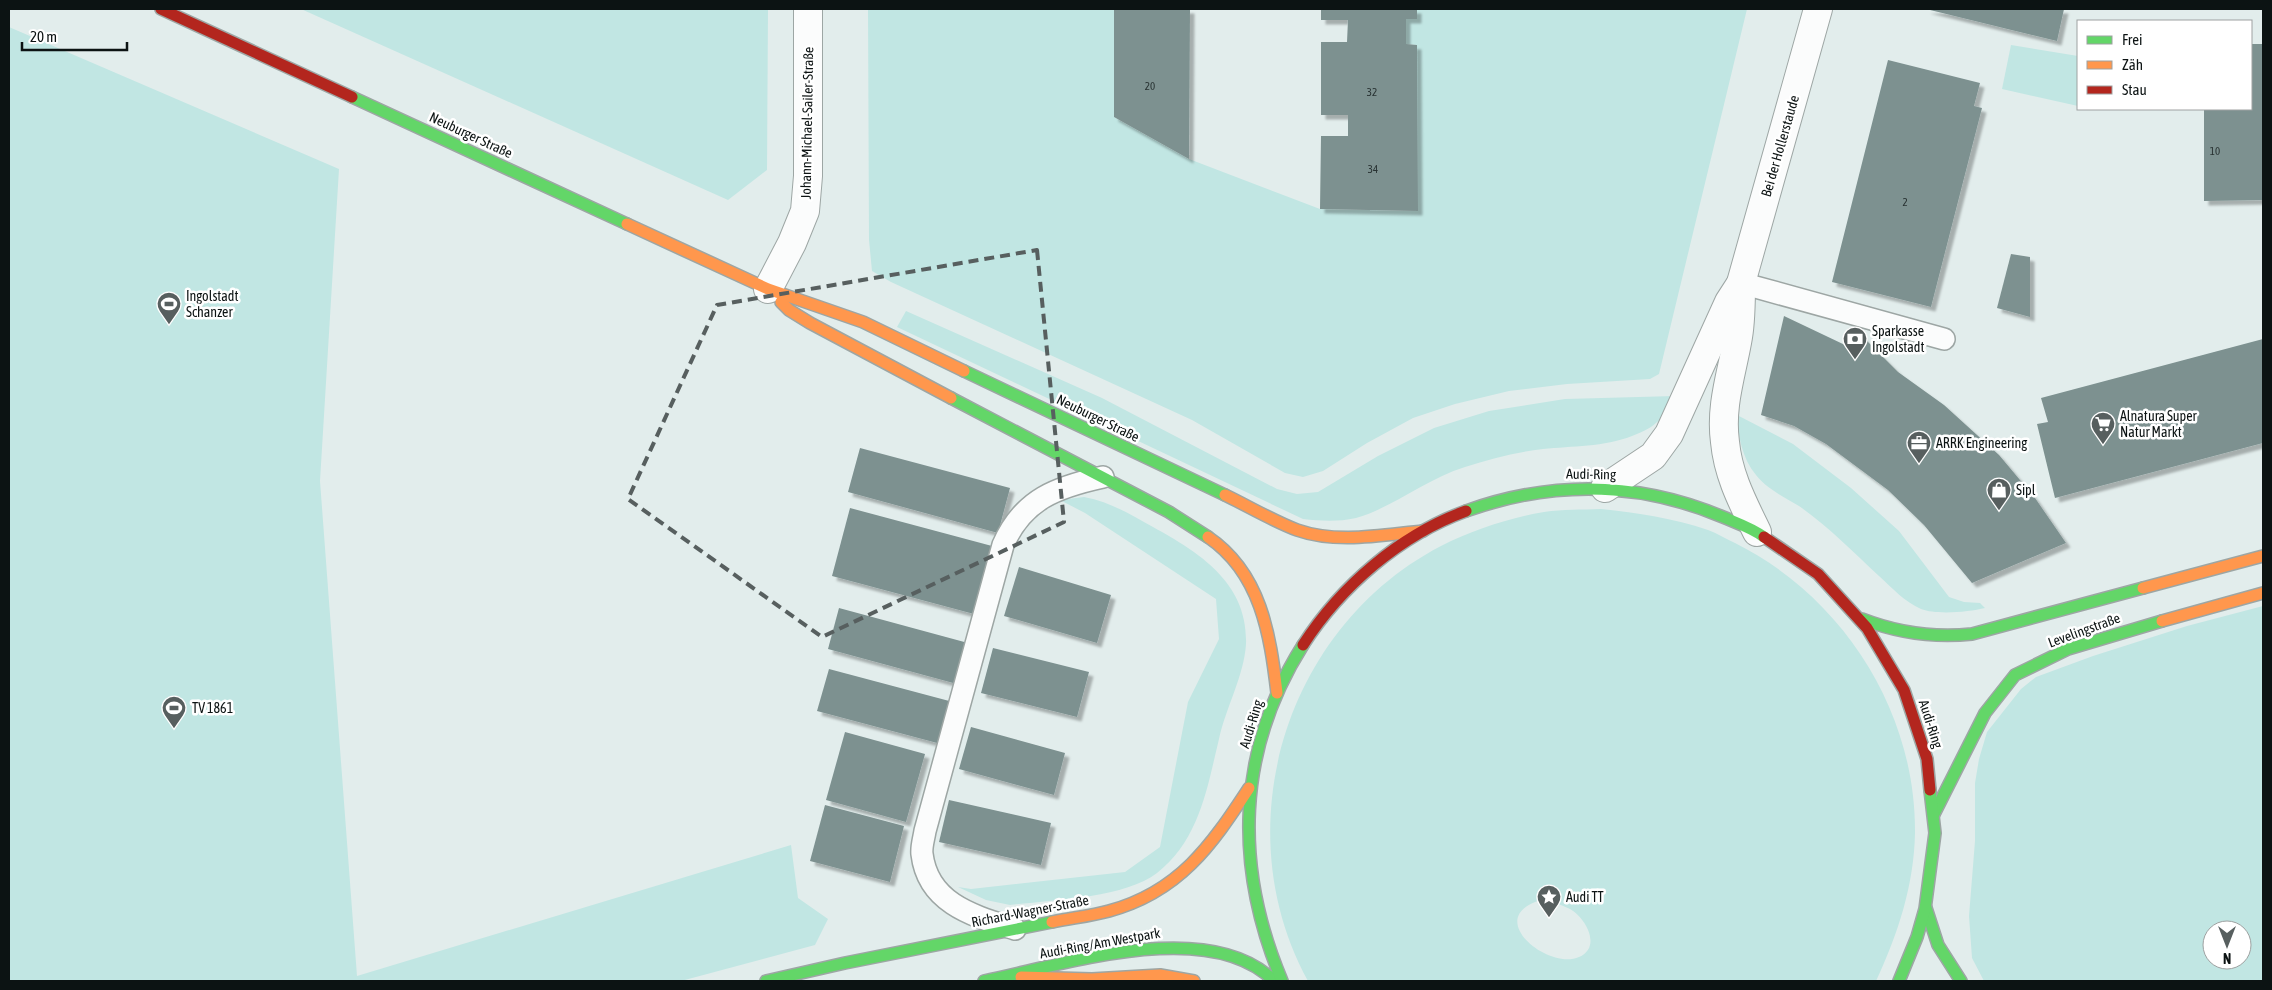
<svg xmlns="http://www.w3.org/2000/svg" width="2272" height="990" font-family="'Asap Condensed',sans-serif">
  <defs>
    <filter id="shadow"><feDropShadow dx="4.5" dy="4.5" stdDeviation="1" flood-color="#0004"/></filter>
  </defs>
  <rect width="100%" height="100%" fill="#e2edec"/>
  <!-- green -->
  <g fill="#c1e6e3" fill-rule="evenodd">
    <polygon points="301,9 768,9 767,170 728,200"/>
    <polygon points="868,9 1114,9 1114,117 1189,159 1320,209 1417,211 1417,45 1406,44 1406,19 1417,19 1417,9 1747,9 1659,374 1650,379 1567,384 1509,391 1455,404 1413,418 1367,443 1323,471 1303,477 1285,473 1192,420 891,282 872,271 869,240"/>
    <polygon points="9,27 339,169 320,481 357,976 791,845 798,898 828,919 815,945 681,981 9,981"/>
    <polygon points="2011,45 2078,56 2078,106 2002,89"/>
    <path d="M 906,311 L 1102,398 L 1277,489 L 1297,494 L 1318,492 L 1378,456 L 1434,428 L 1489,411 L 1565,399 L 1675,396 C 1663,418 1657,427 1632,436 C 1604,447 1572,446 1543,449 C 1516,452 1490,459 1465,467 C 1426,479 1392,508 1356,518 C 1338,522 1321,521 1303,519 L 897,327 Z"/>
    <path d="M 1737,415 L 1793,444 L 1851,488 L 1899,531 L 1949,597 L 1964,602 L 1980,603 L 1985,608 C 1969,612 1936,615 1921,609 C 1905,602 1892,588 1879,576 C 1853,552 1828,526 1799,506 C 1784,497 1767,489 1756,475 C 1742,458 1738,436 1737,415 Z"/>
    <path d="M 1084,497 C 1110,502 1130,514 1153,527 C 1200,553 1248,583 1246,644 C 1244,676 1226,707 1219,739 C 1207,788 1200,839 1157,873 C 1125,898 1051,900 1010,905 L 986,900 L 958,887 L 971,889 L 1125,872 L 1160,847 L 1188,702 L 1219,639 L 1216,599 L 1085,513 L 1060,500 Z"/>
    <path d="M 1601,509 C 1638,513 1673,518 1708,530 C 1717,533 1726,539 1735,543 C 1843,597 1916,711 1915,833 C 1914,885 1898,934 1876,981 L 1308,981 C 1224,828 1285,627 1441,546 C 1473,530 1509,518 1544,512 C 1563,509 1582,510 1601,509 ZM 1541,900 C 1551,901 1560,904 1570,909 C 1586,918 1602,947 1579,957 C 1548,971 1482,917 1541,900 Z"/>
    <path d="M 2263,606 L 2263,981 L 1984,981 L 1972,958 L 1969,916 L 1975,841 L 1975,783 L 1979,759 L 1987,732 L 2021,689 L 2036,677 L 2093,656 L 2187,626 ZM 2212,930 L 2242,930 L 2242,960 L 2212,960 Z"/>
  </g>
  <!-- building -->
  <g fill="#7d9190" filter="url(#shadow)">
    <polygon points="1114,9 1190,9 1189,159 1114,117"/>
    <polygon points="1321,9 1417,9 1417,19 1406,19 1406,44 1417,45 1418,211 1320,209 1321,136 1348,136 1348,115 1321,115 1321,42 1347,42 1348,20 1321,20"/>
    <polygon points="1926,9 2064,9 2057,41"/>
    <polygon points="2251,44 2263,44 2263,200 2204,201 2204,109 2251,109"/>
    <polygon points="1888,60 1980,83 1974,106 1982,108 1931,307 1832,282"/>
    <polygon points="2011,254 2030,257 2030,317 1997,308"/>
    <polygon points="1784,316 1845,345 1859,333 1898,372 1944,405 1999,455 2035,498 2066,543 1972,583 1924,525 1888,490 1826,444 1794,426 1761,415"/>
    <polygon points="2263,339 2263,443 2055,498 2037,424 2048,422 2041,398"/>
    <polygon points="860,448 1010,488 998,533 848,492"/>
    <polygon points="850,508 992,546 974,614 832,576"/>
    <polygon points="1019,567 1111,595 1097,643 1004,616"/>
    <polygon points="839,608 968,643 957,684 828,649"/>
    <polygon points="993,648 1089,672 1077,717 981,693"/>
    <polygon points="829,669 953,702 941,744 817,711"/>
    <polygon points="971,727 1065,753 1054,795 959,769"/>
    <polygon points="845,732 925,754 906,822 826,800"/>
    <polygon points="949,800 1051,823 1041,865 939,842"/>
    <polygon points="825,805 904,826 890,882 810,861"/>
  </g>
  <g fill="none" stroke-linecap="round" stroke-linejoin="round">
    <defs>
      <g id="lane">
        <polyline points="1741,283 1944,339"/>
        <path d="M 1015,929 C 974,916 928,904 922,854 C 921,847 924,838 925,831 L 1003,545 C 1023,499 1057,487 1103,477"/>
      </g>
      <g id="street">
        <polyline points="768,289 792,243 805,211 808,176 808,9"/>
        <polyline points="1605,488 1653,456 1669,434 1729,302 1740,285"/>
        <path d="M 1757,532 C 1743,503 1728,475 1725,442 C 1720,405 1732,373 1738,337 C 1741,319 1741,301 1741,283 L 1818,9"/>
      </g>
      <g id="fast">
        <polyline points="352,97 627,224"/>
        <polyline points="964,371 1225,495"/>
        <polyline points="951,398 1169,512 1208,537"/>
        <path d="M 1466,511 C 1553,480 1638,481 1723,517 C 1737,523 1752,528 1764,537"/>
        <path d="M 1862,619 C 1898,633 1933,638 1972,634 L 2143,588"/>
        <polyline points="1934,814 1985,713 2015,675 2068,649 2162,621"/>
        <polyline points="1926,908 1938,945 1961,981"/>
        <polyline points="766,981 845,963 1052,922"/>
        <path d="M 984,981 C 1063,965 1209,916 1274,981"/>
        <path d="M 1282,981 C 1234,867 1236,751 1303,645"/>
        <polyline points="1899,981 1917,937 1925,909 1935,833 1930,790"/>
      </g>
      <g id="slow">
        <polyline points="627,224 768,289 863,322 964,371"/>
        <polyline points="781,302 789,310 810,323 951,398"/>
        <path d="M 1225,495 C 1248,506 1273,521 1297,530 C 1337,544 1382,535 1423,531"/>
        <path d="M 1208,537 C 1261,573 1270,634 1277,693"/>
        <polyline points="2143,588 2263,556"/>
        <polyline points="2162,621 2263,593"/>
        <path d="M 1052,922 C 1071,918 1091,916 1109,911 C 1179,892 1211,846 1249,788"/>
        <polyline points="1021,977 1092,979 1160,975 1194,981"/>
      </g>
      <g id="jam">
        <polyline points="161,9 352,97"/>
        <polyline points="1764,537 1818,574 1867,628 1904,690 1927,759 1930,790"/>
        <path d="M 1303,645 C 1341,586 1400,535 1466,511"/>
      </g>
    </defs>
    <!-- lane casing -->
    <use href="#lane" stroke="#9da6a4" stroke-width="24"/>
    <!-- street casing -->
    <use href="#street" stroke="#9da6a4" stroke-width="30"/>
    <!-- fast casing -->
    <use href="#fast" stroke="#9da6a4" stroke-width="14"/>
    <!-- slow casing -->
    <use href="#slow" stroke="#9da6a4" stroke-width="14"/>
    <!-- jam casing -->
    <use href="#jam" stroke="#9da6a4" stroke-width="14"/>
    <!-- lane -->
    <use href="#lane" stroke="#fbfcfc" stroke-width="21"/>
    <!-- street -->
    <use href="#street" stroke="#fbfcfc" stroke-width="28"/>
    <!-- fast -->
    <use href="#fast" stroke="#63d668" stroke-width="11"/>
    <!-- slow -->
    <use href="#slow" stroke="#ff974d" stroke-width="11"/>
    <!-- jam -->
    <use href="#jam" stroke="#b3261e" stroke-width="11"/>
  </g>
  <!-- marked area -->
  <path fill="none" stroke="#575f5f" stroke-width="4" stroke-dasharray="10 6" stroke-linejoin="round" d="M 1037,250 L 1064,522 L 822,637 L 628,499 L 717,305 Z"/>
  <!-- icons -->
  <defs>
    <symbol id="stadium-pin" viewBox="-11 -11 22 30"><path d="M0 17L-7.5 6A9.5 9.5 0 1 1 7.5 6Z" fill="#575f5f" stroke="#fff"/><path d="M0-5a6.5 5 0 1 0 0 10a6.5 5 0 1 0 0-10ZM-3.5-1.8h7v3.6h-7Z" fill="#fff"/></symbol>
    <symbol id="bank-pin" viewBox="-11 -11 22 30"><path d="M0 17L-7.5 6A9.5 9.5 0 1 1 7.5 6Z" fill="#575f5f" stroke="#fff"/><path d="M-6-4H6V4H-6ZM0-2.3a2.3 2.3 0 1 0 0 4.6a2.3 2.3 0 1 0 0-4.6Z" fill="#fff"/></symbol>
    <symbol id="supermarket-pin" viewBox="-11 -11 22 30"><path d="M0 17L-7.5 6A9.5 9.5 0 1 1 7.5 6Z" fill="#575f5f" stroke="#fff"/><path d="M-6-5.5h2.5l.6 2H6L4.5 2H-2.5L-4.4-4H-6ZM-1.5 3.2a1.3 1.3 0 1 0 .1 0ZM3 3.2a1.3 1.3 0 1 0 .1 0Z" fill="#fff"/></symbol>
    <symbol id="office-pin" viewBox="-11 -11 22 30"><path d="M0 17L-7.5 6A9.5 9.5 0 1 1 7.5 6Z" fill="#575f5f" stroke="#fff"/><path d="M-6-3h4V-5.5h4V-3h4V5H-6ZM-1-4.5V-3h2v-1.5ZM-6 0V1H6V0Z" fill="#fff"/></symbol>
    <symbol id="shop-pin" viewBox="-11 -11 22 30"><path d="M0 17L-7.5 6A9.5 9.5 0 1 1 7.5 6Z" fill="#575f5f" stroke="#fff"/><path d="M-5-2.5h2.3a2.7 3.5 0 0 1 5.4 0H5L5.5 6h-11ZM-1.5-2.5h3a1.5 2.3 0 0 0-3 0Z" fill="#fff"/></symbol>
    <symbol id="sight-pin" viewBox="-11 -11 22 30"><path d="M0 17L-7.5 6A9.5 9.5 0 1 1 7.5 6Z" fill="#575f5f" stroke="#fff"/><path d="M0-6L1.8-2.2L6-1.7L2.9 1.2L3.7 5.4L0 3.3L-3.7 5.4L-2.9 1.2L-6-1.7L-1.8-2.2Z" fill="#fff"/></symbol>
  </defs>
  <g fill-rule="evenodd">
    <use href="#stadium-pin" x="155" y="290" width="28" height="38"/>
    <use href="#bank-pin" x="1841" y="325" width="28" height="38"/>
    <use href="#supermarket-pin" x="2089" y="410" width="28" height="38"/>
    <use href="#office-pin" x="1905" y="429" width="28" height="38"/>
    <use href="#shop-pin" x="1985" y="476" width="28" height="38"/>
    <use href="#stadium-pin" x="160" y="694" width="28" height="38"/>
    <use href="#sight-pin" x="1535" y="883" width="28" height="38"/>
  </g>
  <g text-anchor="middle" dominant-baseline="central" stroke-width="5" stroke-linejoin="round" paint-order="stroke">
    <!-- number labels -->
    <g font-size="11" fill="#283232">
      <text x="1150" y="86">20</text>
      <text x="1372" y="92">32</text>
      <text x="2215" y="151">10</text>
      <text x="1373" y="169">34</text>
      <text x="1905" y="202">2</text>
    </g>
    <!-- street labels -->
    <g font-size="14" fill="#0c1313" stroke="#fff">
      <text transform="translate(807 123) rotate(-89)">Johann-Michael-Sailer-Straße</text>
      <text transform="translate(471 135) rotate(25)">Neuburger Straße</text>
      <text transform="translate(1780 146) rotate(-74)">Bei der Hollerstaude</text>
      <text transform="translate(1098 418) rotate(26)">Neuburger Straße</text>
      <text transform="translate(1591 474) rotate(1)">Audi-Ring</text>
      <text transform="translate(2084 630) rotate(-20)">Levelingstraße</text>
      <text transform="translate(1251 724) rotate(-73)">Audi-Ring</text>
      <text transform="translate(1931 724) rotate(72)">Audi-Ring</text>
      <text transform="translate(1030 911) rotate(-11)">Richard-Wagner-Straße</text>
      <text transform="translate(1100 943) rotate(-10)">Audi-Ring/Am Westpark</text>
    </g>
    <!-- poi labels -->
    <g font-size="14" fill="#0c1313" stroke="#fff" text-anchor="start">
      <text x="186" y="296">Ingolstadt<tspan x="186" dy="16">Schanzer</tspan></text>
      <text x="1872" y="331">Sparkasse<tspan x="1872" dy="16">Ingolstadt</tspan></text>
      <text x="2120" y="416">Alnatura Super<tspan x="2120" dy="16">Natur Markt</tspan></text>
      <text x="1936" y="443">ARRK Engineering</text>
      <text x="2016" y="490">Sipl</text>
      <text x="192" y="708">TV 1861</text>
      <text x="1566" y="897">Audi TT</text>
    </g>
  </g>
  <!-- border -->
  <rect width="2272" height="990" fill="none" stroke="#0c1313" stroke-width="20"/>
  <!-- legend -->
  <rect x="2077" y="20" width="175" height="90" fill="#ffffff" stroke="#9ea1a1"/>
  <rect x="2087" y="36" width="25" height="8" fill="#63d668" stroke="#9ea1a1"/>
  <text x="2122" y="45" font-size="15" fill="#0c1313">Frei</text>
  <rect x="2087" y="61" width="25" height="8" fill="#ff974d" stroke="#9ea1a1"/>
  <text x="2122" y="70" font-size="15" fill="#0c1313">Zäh</text>
  <rect x="2087" y="86" width="25" height="8" fill="#b3261e" stroke="#9ea1a1"/>
  <text x="2122" y="95" font-size="15" fill="#0c1313">Stau</text>
  <!-- north arrow -->
  <g transform="translate(2227 945) rotate(180)"><circle r="24" fill="#ffffff" stroke="#9ea1a1"/>
  <path d="M0-4L9 19L0 12L-9 19Z" fill="#575f5f"/>
  <text y="-8" font-size="14" font-weight="bold" text-anchor="middle" fill="#0c1313">N</text>
  </g>
  <!-- scale -->
  <path d="M22 42v8h105v-8" fill="none" stroke="#0c1313" stroke-width="2.5"/>
  <text x="30" y="42" font-size="15" fill="#0c1313" stroke="#ffffff" stroke-width="4" paint-order="stroke">20 m</text>
</svg>
